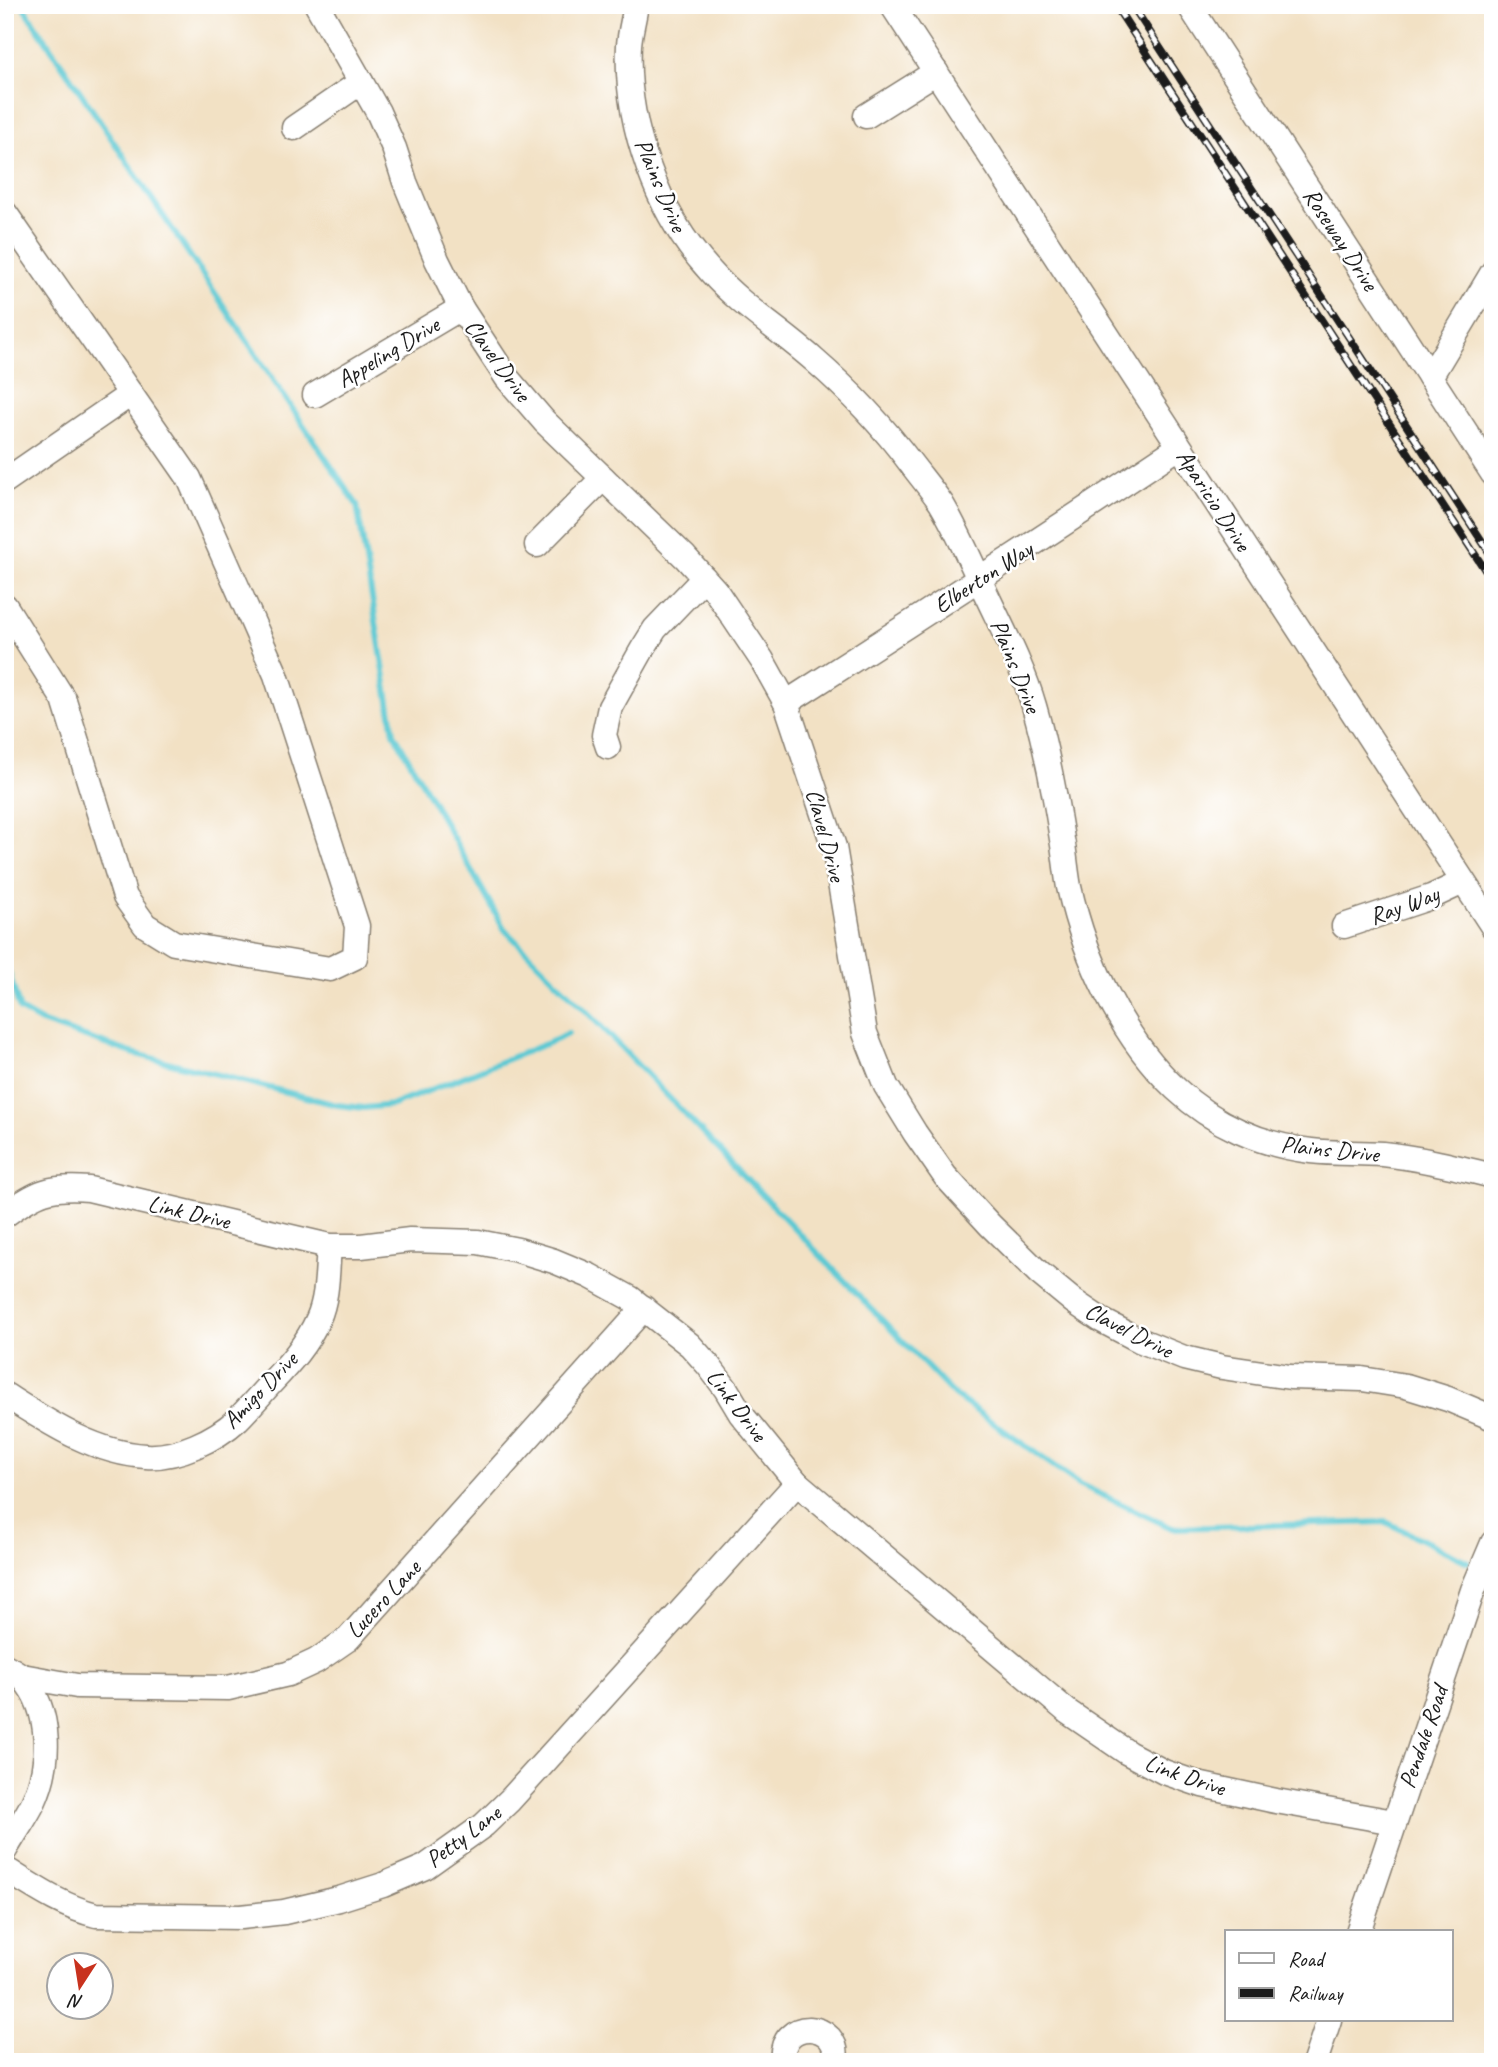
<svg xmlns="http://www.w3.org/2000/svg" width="1498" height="2067" font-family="Caveat,sans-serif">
  <rect width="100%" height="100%" fill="#fff"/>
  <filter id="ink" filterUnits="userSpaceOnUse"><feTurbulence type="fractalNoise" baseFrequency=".0143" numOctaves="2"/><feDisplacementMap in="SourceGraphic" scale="14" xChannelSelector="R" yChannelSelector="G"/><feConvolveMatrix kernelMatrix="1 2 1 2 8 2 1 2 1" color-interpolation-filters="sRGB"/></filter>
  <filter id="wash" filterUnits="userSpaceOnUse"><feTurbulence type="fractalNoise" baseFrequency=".00686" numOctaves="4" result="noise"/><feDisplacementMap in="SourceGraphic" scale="28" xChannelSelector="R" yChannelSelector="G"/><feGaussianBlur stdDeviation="1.57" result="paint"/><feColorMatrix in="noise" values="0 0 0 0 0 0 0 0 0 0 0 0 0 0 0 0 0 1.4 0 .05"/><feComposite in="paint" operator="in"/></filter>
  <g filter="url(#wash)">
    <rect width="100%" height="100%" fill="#f2e1c4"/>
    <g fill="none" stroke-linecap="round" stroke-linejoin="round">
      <!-- stream -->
      <g stroke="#5dc9d3" stroke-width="6">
        <polyline points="22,5 357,505 394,733 505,930 588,1013 954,1395 1079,1484 1172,1528 1386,1522 1468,1562"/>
        <polyline points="5,960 20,1010 41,1022 132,1053 337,1105 364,1108 393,1105 558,1039 568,1033"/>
      </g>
    </g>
  </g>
  <g filter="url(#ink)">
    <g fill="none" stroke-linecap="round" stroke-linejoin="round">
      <defs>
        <g id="minor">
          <polyline points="317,5 378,112 394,148 405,182 437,260 461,308 507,378 544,421 685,557 715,590 762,660 786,703 834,847 865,1033 886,1086 915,1133 945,1176 990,1225 1039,1273 1073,1301 1101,1320 1139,1340 1184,1358 1222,1367 1290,1377 1362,1379 1406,1386 1448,1399 1493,1418"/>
          <path d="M 636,5 C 634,18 630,32 629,45 C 625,124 657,214 711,272 C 741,306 780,330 814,360 C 851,392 883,426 912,465 C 922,478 932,490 941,503 C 959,533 972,565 987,596 C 1004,632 1023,668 1034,706 C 1047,750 1055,795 1062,839 C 1065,855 1066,871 1069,887 C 1085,959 1121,1037 1176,1089 C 1213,1124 1261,1145 1311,1151 C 1335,1154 1359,1152 1383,1154 C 1421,1158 1456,1167 1493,1176"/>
          <polyline points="892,5 1493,927"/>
          <polyline points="1189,5 1493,474"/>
          <polyline points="866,116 936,72"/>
          <polyline points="294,128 361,82"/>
          <polyline points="5,213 189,478 276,675 357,926 355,957 330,969 174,943 145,925 125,897 64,700 5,606"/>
          <polyline points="1430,377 1493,272"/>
          <polyline points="315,395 461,308"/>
          <polyline points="5,481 131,394"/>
          <polyline points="537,545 603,478"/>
          <path d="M 786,703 C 918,619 1049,534 1179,447"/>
          <polyline points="608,747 604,735 610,707 642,650 655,629 704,578"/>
          <polyline points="1344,926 1431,897 1463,882"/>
          <path d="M 5,1215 C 37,1191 50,1186 89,1189 L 329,1246 L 361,1246 L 410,1240 L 478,1242 L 518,1250 L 554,1261 L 590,1276 L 630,1298 L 690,1345 L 708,1365 L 726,1389 L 741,1414 L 797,1483 L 1068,1712 L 1128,1753 L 1164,1772 L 1202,1785 L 1276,1801 L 1394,1822"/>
          <path d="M 5,1395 C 48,1422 94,1453 146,1456 C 177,1458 215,1440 238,1419 C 249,1408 260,1395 271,1383 C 289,1364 307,1344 318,1319 C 328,1297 327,1269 329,1246"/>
          <path d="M 5,1666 C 11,1669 19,1673 23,1678 C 52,1711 51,1765 33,1803 C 25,1819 14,1834 5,1850"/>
          <polyline points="22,1676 77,1686 228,1688 288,1674 316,1661 348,1639 644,1308"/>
          <path d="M 5,1869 C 34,1887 63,1907 96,1915 L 241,1917 L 284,1912 L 339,1899 L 383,1885 L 425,1867 L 484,1825 L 510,1800 L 797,1483"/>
          <polyline points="1358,1932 1473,1590 1493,1543"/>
          <path d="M 783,2062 C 777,2016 843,2020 835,2062"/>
          <polyline points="1315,2062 1329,2020"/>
        </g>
      </defs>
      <!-- minor casing -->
      <use href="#minor" stroke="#877e70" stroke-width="27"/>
      <!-- minor -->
      <use href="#minor" stroke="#fff" stroke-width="24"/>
      <defs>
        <g id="rail">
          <polyline points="1115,5 1493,582"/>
          <polyline points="1132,5 1493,558"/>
        </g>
      </defs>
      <!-- rail casing -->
      <use href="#rail" stroke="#1c1c1c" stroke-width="8"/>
      <!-- rail -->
      <use href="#rail" stroke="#fff" stroke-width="5" stroke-dasharray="16" stroke-linecap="butt"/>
    </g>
  </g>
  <g text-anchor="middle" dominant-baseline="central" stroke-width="5" stroke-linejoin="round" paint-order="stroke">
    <!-- street labels -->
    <g font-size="24" fill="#1c1c1c" stroke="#fff">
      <text transform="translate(661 185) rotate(67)">Plains Drive</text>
      <text transform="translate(1341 239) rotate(57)">Roseway Drive</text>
      <text transform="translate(388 352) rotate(-31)">Appeling Drive</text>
      <text transform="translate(498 360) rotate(54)">Clavel Drive</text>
      <text transform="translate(1214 500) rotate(57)">Aparicio Drive</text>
      <text transform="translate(983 577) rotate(-33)">Elberton Way</text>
      <text transform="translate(1016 666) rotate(68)">Plains Drive</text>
      <text transform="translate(826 835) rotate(75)">Clavel Drive</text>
      <text transform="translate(1404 905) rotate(-20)">Ray Way</text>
      <text transform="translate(1330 1149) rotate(6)">Plains Drive</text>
      <text transform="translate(189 1212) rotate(13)">Link Drive</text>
      <text transform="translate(1129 1330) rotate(27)">Clavel Drive</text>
      <text transform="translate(260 1390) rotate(-46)">Amigo Drive</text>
      <text transform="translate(737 1405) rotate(53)">Link Drive</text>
      <text transform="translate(383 1599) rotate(-47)">Lucero Lane</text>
      <text transform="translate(1423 1737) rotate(-71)">Pendale Road</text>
      <text transform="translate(1185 1775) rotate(19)">Link Drive</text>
      <text transform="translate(463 1836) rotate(-37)">Petty Lane</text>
    </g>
  </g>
  <!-- margin -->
  <rect width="1498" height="2067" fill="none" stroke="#fff" stroke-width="28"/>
  <!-- legend -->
  <rect x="1225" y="1930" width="228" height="91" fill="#ffffff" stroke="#a4a4a4" stroke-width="2"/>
  <rect x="1239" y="1953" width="35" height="10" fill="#ffffff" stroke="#a4a4a4" stroke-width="2"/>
  <text x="1288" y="1966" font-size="21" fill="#1c1c1c">Road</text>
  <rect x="1239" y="1988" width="35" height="10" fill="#1c1c1c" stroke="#a4a4a4" stroke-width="2"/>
  <text x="1288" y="2000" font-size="21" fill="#1c1c1c">Railway</text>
  <!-- north arrow -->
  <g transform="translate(80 1986) rotate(192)"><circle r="33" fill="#ffffff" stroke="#a4a4a4" stroke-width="2"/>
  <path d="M0-5L12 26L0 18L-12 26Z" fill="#c8321e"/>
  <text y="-10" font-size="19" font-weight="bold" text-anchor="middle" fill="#1c1c1c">N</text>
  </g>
</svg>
